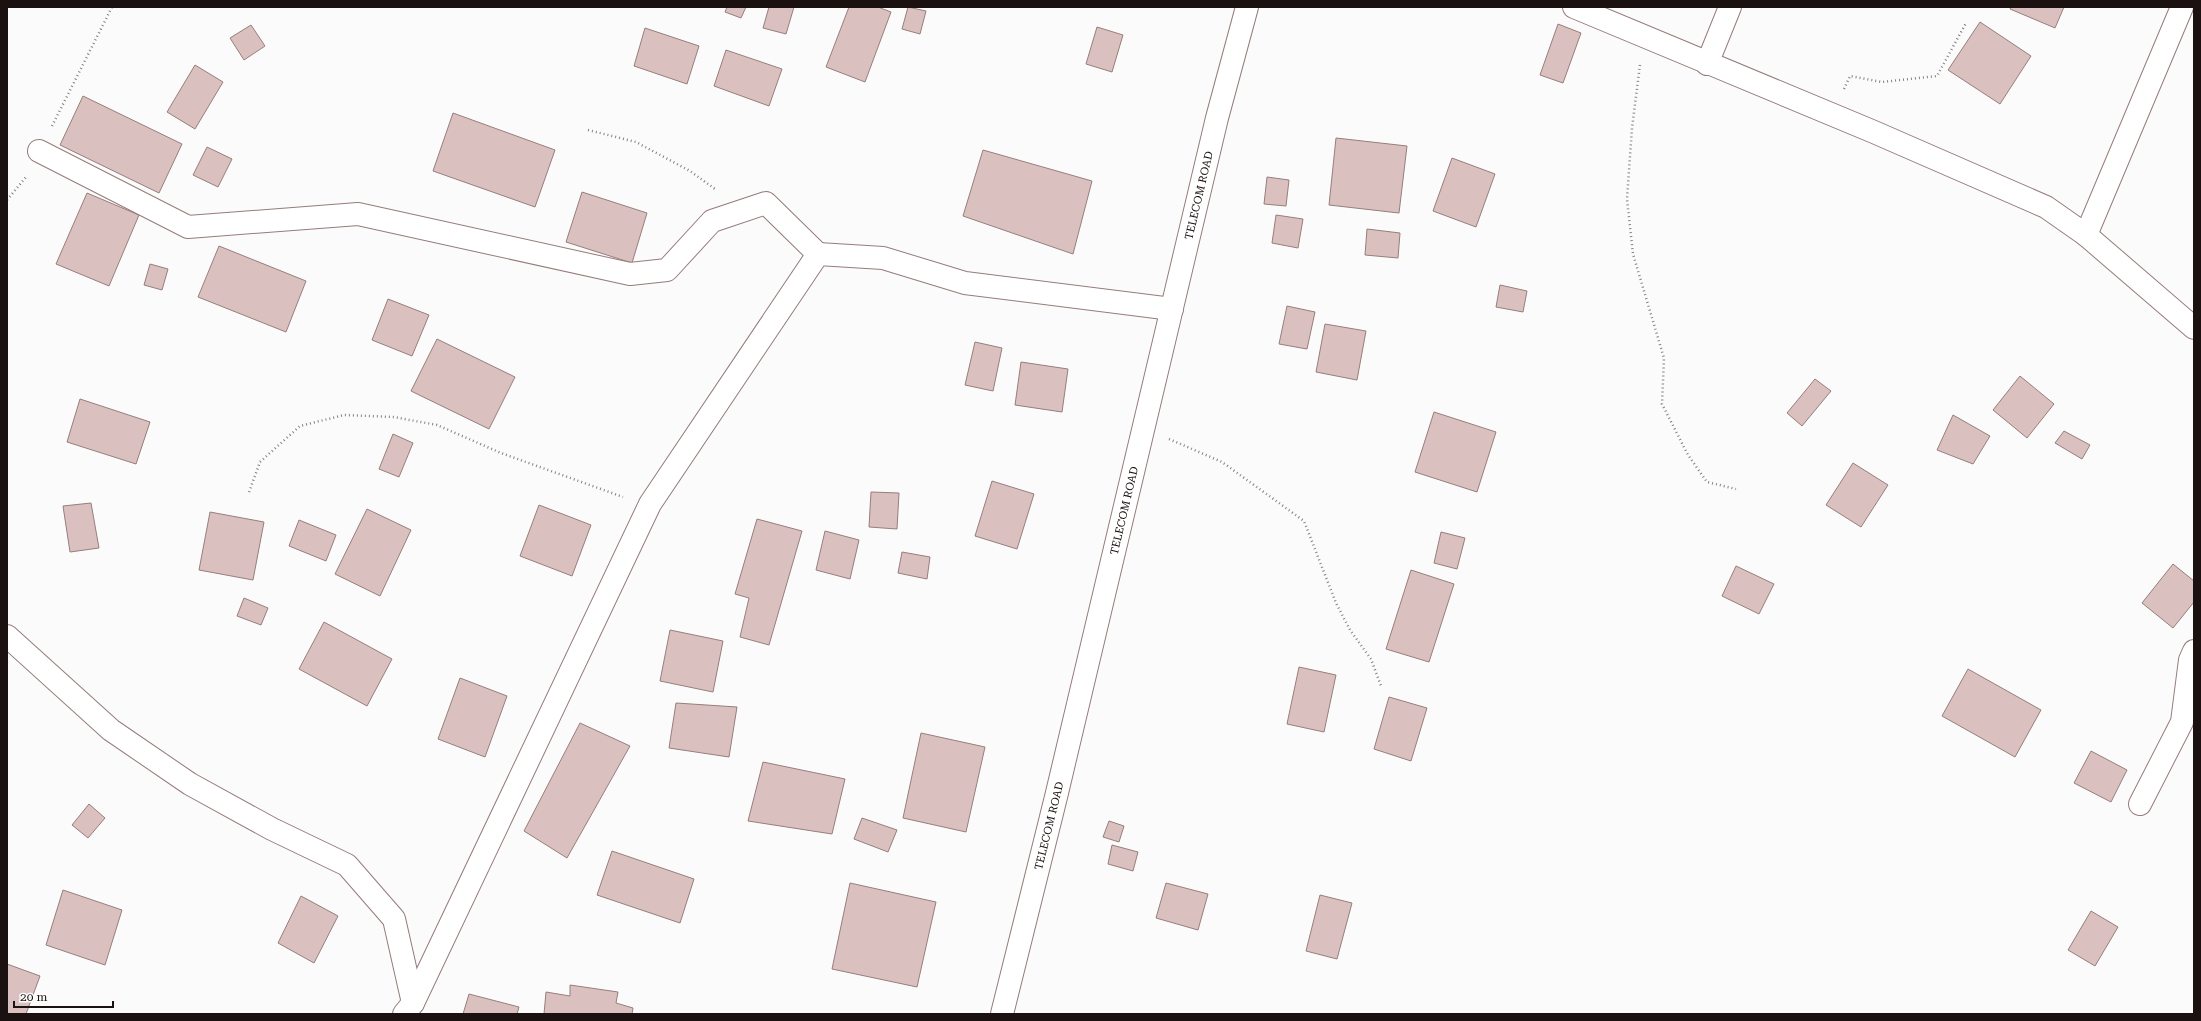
<svg xmlns="http://www.w3.org/2000/svg" width="2201" height="1021" font-family="'Roboto Serif',serif">
  <rect width="100%" height="100%" fill="#fbfbfb"/>
  <!-- building -->
  <g fill="#dac0be" stroke="#977e7c">
    <polygon points="727,7 746,7 741,18 725,12"/>
    <polygon points="769,7 794,7 786,34 763,28"/>
    <polygon points="849,7 878,7 891,12 865,82 826,67"/>
    <polygon points="908,7 926,11 920,34 902,29"/>
    <polygon points="2011,7 2064,7 2055,28 2010,9"/>
    <polygon points="1980,22 2031,56 2000,104 1948,70"/>
    <polygon points="1558,24 1581,33 1563,83 1540,75"/>
    <polygon points="251,25 265,46 244,60 230,38"/>
    <polygon points="1097,27 1123,35 1112,72 1086,64"/>
    <polygon points="645,28 699,46 687,84 634,66"/>
    <polygon points="726,50 782,69 769,106 714,86"/>
    <polygon points="195,65 223,82 195,129 167,112"/>
    <polygon points="83,96 182,144 159,193 60,145"/>
    <polygon points="453,113 555,150 535,207 433,171"/>
    <polygon points="1336,138 1407,146 1399,213 1329,205"/>
    <polygon points="207,147 232,159 218,187 193,175"/>
    <polygon points="983,150 1092,181 1073,254 963,216"/>
    <polygon points="1452,158 1495,174 1476,227 1433,211"/>
    <polygon points="1267,177 1289,180 1286,206 1264,204"/>
    <polygon points="582,192 647,213 632,263 566,242"/>
    <polygon points="87,193 139,215 109,286 56,264"/>
    <polygon points="1276,215 1303,219 1298,248 1272,243"/>
    <polygon points="1367,229 1400,233 1398,258 1365,255"/>
    <polygon points="219,246 306,281 286,332 198,297"/>
    <polygon points="150,264 168,269 162,290 144,285"/>
    <polygon points="1500,285 1527,291 1523,312 1496,307"/>
    <polygon points="388,299 429,315 412,356 372,340"/>
    <polygon points="1287,306 1315,312 1307,349 1279,344"/>
    <polygon points="1325,324 1366,331 1357,380 1316,372"/>
    <polygon points="437,339 515,377 489,429 411,391"/>
    <polygon points="975,342 1002,348 993,391 965,385"/>
    <polygon points="1021,362 1068,369 1062,412 1015,405"/>
    <polygon points="2020,376 2054,404 2027,438 1993,410"/>
    <polygon points="1815,379 1831,391 1802,426 1787,413"/>
    <polygon points="80,399 150,422 136,464 67,442"/>
    <polygon points="1434,412 1496,432 1477,492 1415,472"/>
    <polygon points="1953,415 1990,436 1973,464 1937,450"/>
    <polygon points="2064,431 2090,445 2082,459 2055,443"/>
    <polygon points="393,434 413,443 399,477 379,469"/>
    <polygon points="1853,463 1888,485 1861,527 1826,505"/>
    <polygon points="992,481 1034,494 1017,549 975,536"/>
    <polygon points="871,492 899,493 897,529 869,527"/>
    <polygon points="91,503 99,548 70,552 63,506"/>
    <polygon points="539,505 591,525 572,576 520,556"/>
    <polygon points="367,509 411,530 380,596 335,574"/>
    <polygon points="210,512 264,522 253,580 199,570"/>
    <polygon points="757,519 802,531 769,645 740,637 749,598 735,594"/>
    <polygon points="299,520 336,535 326,561 289,546"/>
    <polygon points="825,531 859,540 850,579 816,570"/>
    <polygon points="1441,532 1465,538 1457,569 1434,563"/>
    <polygon points="902,552 930,557 927,579 898,573"/>
    <polygon points="2173,564 2194,581 2194,602 2173,628 2142,603"/>
    <polygon points="1736,566 1774,584 1759,614 1722,596"/>
    <polygon points="1411,570 1454,584 1429,662 1386,649"/>
    <polygon points="244,598 268,608 261,625 237,616"/>
    <polygon points="324,622 392,659 367,706 299,669"/>
    <polygon points="670,630 723,641 713,692 660,681"/>
    <polygon points="1299,667 1336,675 1324,732 1287,724"/>
    <polygon points="1968,669 2041,710 2015,757 1942,716"/>
    <polygon points="460,678 507,696 485,757 438,739"/>
    <polygon points="1389,697 1427,708 1411,761 1374,749"/>
    <polygon points="676,703 737,707 729,757 669,748"/>
    <polygon points="580,723 630,746 567,858 524,831"/>
    <polygon points="921,733 985,747 966,832 903,818"/>
    <polygon points="2091,751 2127,770 2111,802 2074,783"/>
    <polygon points="763,762 845,779 832,834 748,821"/>
    <polygon points="89,804 105,818 88,838 72,825"/>
    <polygon points="862,818 897,830 888,852 854,839"/>
    <polygon points="1109,821 1124,826 1119,842 1103,837"/>
    <polygon points="1112,845 1138,852 1133,871 1108,864"/>
    <polygon points="612,851 694,879 680,923 597,895"/>
    <polygon points="850,883 936,902 917,987 832,969"/>
    <polygon points="1166,883 1208,894 1198,930 1156,918"/>
    <polygon points="63,890 122,910 105,965 46,945"/>
    <polygon points="1320,895 1352,903 1337,959 1306,951"/>
    <polygon points="301,896 338,916 314,963 278,943"/>
    <polygon points="2091,911 2118,927 2095,966 2068,950"/>
    <polygon points="7,964 40,976 26,1014 7,1014"/>
    <polygon points="570,985 618,992 616,1003 633,1008 632,1014 544,1014 546,992 570,996"/>
    <polygon points="469,994 519,1007 517,1014 463,1014"/>
  </g>
  <g fill="none" stroke-linecap="round" stroke-linejoin="round">
    <defs>
      <g id="minor">
        <polyline points="1574,7 1874,132 2046,207 2086,235 2194,328"/>
        <polyline points="1707,64 1730,7"/>
        <polyline points="39,151 188,227 358,214 630,274 667,270 712,221 766,203 818,254"/>
        <polyline points="2086,235 2182,7"/>
        <polyline points="7,636 111,730 190,784 272,829 347,865 394,919 413,1003"/>
        <polyline points="2140,804 2182,722 2190,660 2194,651"/>
        <polyline points="404,1014 413,1003 650,504 818,254 883,258 965,283 1172,309"/>
        <path id="s1" d="M 1002,1014 L 1056,797 L 1217,118 L 1247,7"/>
      </g>
    </defs>
    <!-- minor casing -->
    <use href="#minor" stroke="#957c7a" stroke-width="24"/>
    <!-- path -->
    <g stroke="#878282" stroke-width="2.5" stroke-dasharray="1 3" stroke-linecap="butt">
      <polyline points="1640,65 1632,128 1627,199 1633,254 1664,358 1662,404 1688,455 1707,482 1736,489"/>
      <polyline points="1844,89 1850,76 1882,82 1937,76 1966,23"/>
      <polyline points="52,126 112,7"/>
      <polyline points="588,130 636,142 690,171 715,189"/>
      <polyline points="7,200 26,177"/>
      <polyline points="1169,439 1222,462 1304,521 1336,603 1350,630 1371,659 1381,686"/>
      <polyline points="249,492 260,462 300,426 344,415 394,417 437,425 501,453 623,497"/>
    </g>
    <!-- minor -->
    <use href="#minor" stroke="#fff" stroke-width="22"/>
  </g>
  <g text-anchor="middle" dominant-baseline="central" stroke-width="3" stroke-linejoin="round" paint-order="stroke">
    <!-- street labels -->
    <g font-size="11" fill="#1a1110" stroke="#fbfbfb">
      <text stroke="none"><textPath href="#s1" startOffset="842">TELECOM ROAD</textPath></text>
      <text stroke="none"><textPath href="#s1" startOffset="518">TELECOM ROAD</textPath></text>
      <text stroke="none"><textPath href="#s1" startOffset="194">TELECOM ROAD</textPath></text>
    </g>
  </g>
  <!-- border -->
  <rect width="2201" height="1021" fill="none" stroke="#1a1110" stroke-width="16"/>
  <!-- scale -->
  <path d="M14 1001v6h99v-6" fill="none" stroke="#1a1110" stroke-width="2"/>
  <text x="20" y="1001" font-size="12" fill="#1a1110" stroke="#fbfbfb" stroke-width="3" paint-order="stroke">20 m</text>
</svg>
